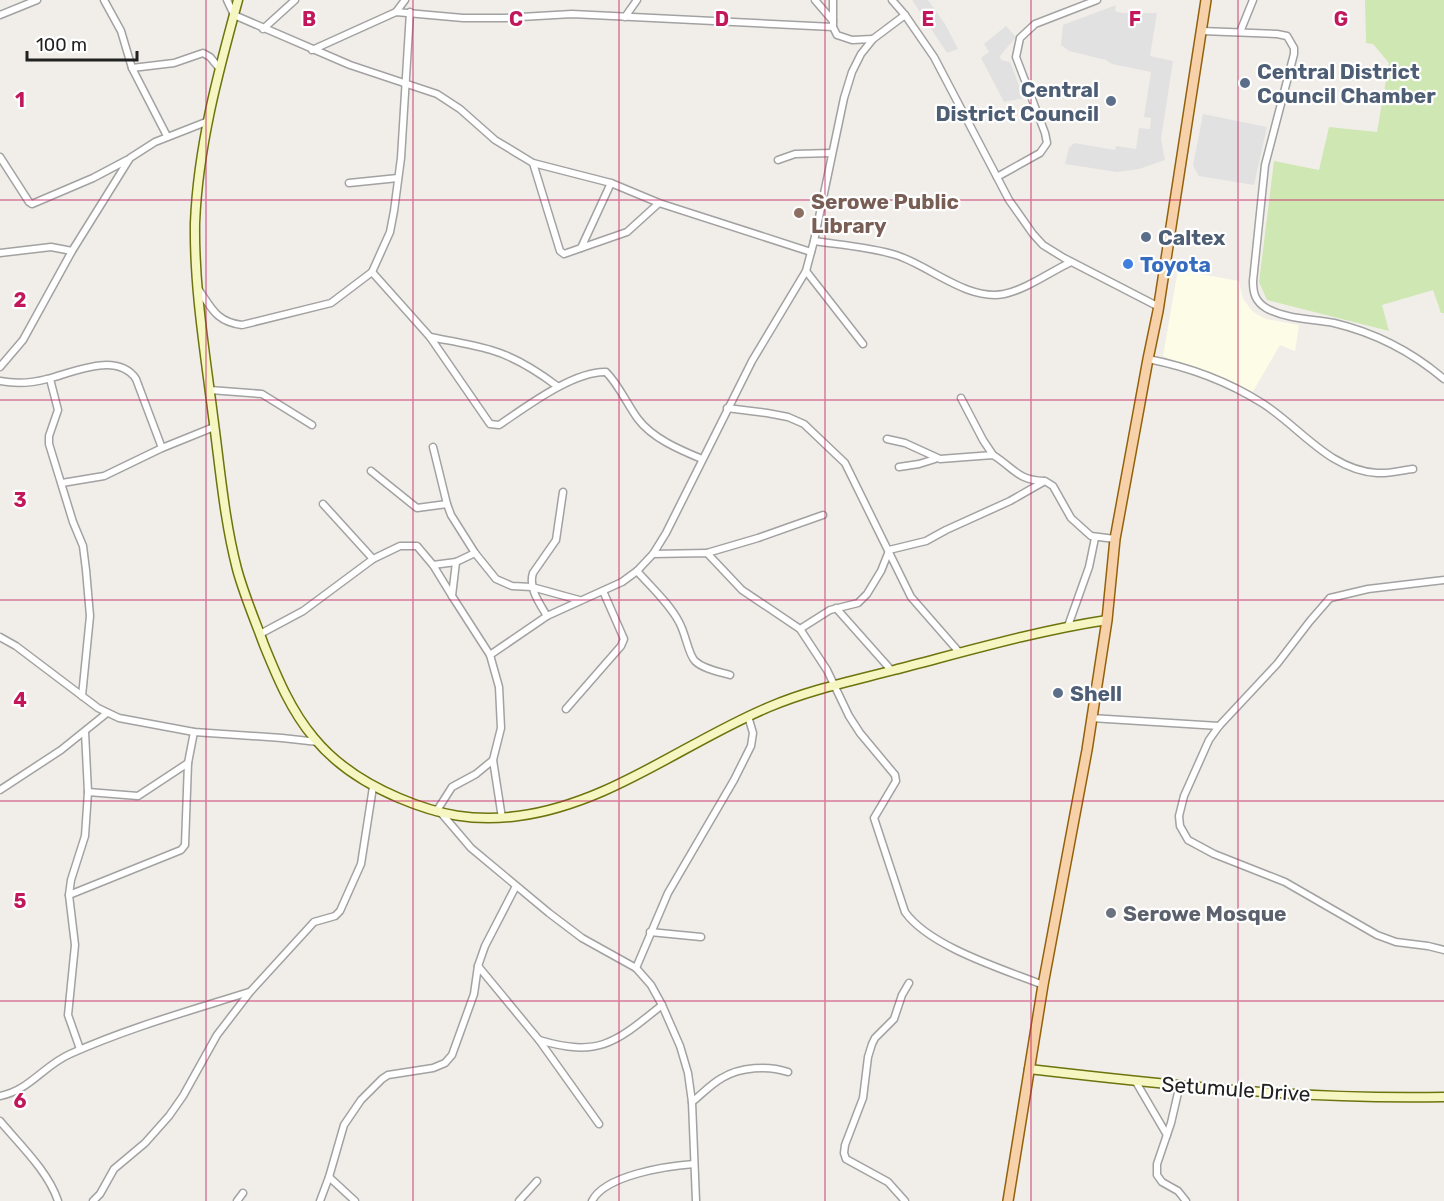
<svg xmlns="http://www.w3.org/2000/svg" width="1444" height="1201" font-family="Rubik,sans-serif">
  <rect width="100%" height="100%" fill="#f1eee9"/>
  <!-- education -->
  <polygon fill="#fdfce6" points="1178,270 1239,281 1243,299 1253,312 1266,319 1299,325 1295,351 1280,345 1252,393 1163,356"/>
  <!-- grass -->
  <polygon fill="#cfe7b3" points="1365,0 1444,0 1444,313 1441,313 1433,290 1382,305 1389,331 1267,300 1259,282 1274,161 1319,170 1329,127 1377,132 1389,63 1373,44 1366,43"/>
  <!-- parking -->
  <g fill="#e1e1e1">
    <polygon points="912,0 928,0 945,24 958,49 947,53"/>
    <polygon points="1116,5 1115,11 1122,13 1157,13 1150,56 1173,61 1161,139 1165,160 1139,169 1117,172 1065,164 1069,148 1074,143 1115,150 1116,146 1136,149 1139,128 1150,129 1151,118 1144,117 1151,72 1112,64 1106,60 1069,51 1061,45 1063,25"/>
    <polygon points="1006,26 1016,37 1000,56 1001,60 1010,62 1024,98 1004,102 981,58 989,52 984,44"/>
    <polygon points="1203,114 1267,127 1254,185 1199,176 1196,171 1193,165"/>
  </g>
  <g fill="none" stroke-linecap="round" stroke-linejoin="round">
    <defs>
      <g id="street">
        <polyline points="104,0 121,31 132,68 167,136"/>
        <polyline points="227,0 234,15 350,65 437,94 460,109 495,140 533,163 611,183 659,203 811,252"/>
        <polyline points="815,0 833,21"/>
        <polyline points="833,0 833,27 837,35 852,40 873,39"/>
        <polyline points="892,0 905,15 934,57 1009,200 1033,234 1043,245 1064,258 1159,307"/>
        <polyline points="396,12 405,0"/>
        <polyline points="0,15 37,0"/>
        <polyline points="625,17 637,0"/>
        <polyline points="263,29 295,0"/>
        <path d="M 1202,31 L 1277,34 L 1287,36 L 1294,48 L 1294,54 L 1265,165 L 1253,281 C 1253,293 1255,301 1266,308 C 1286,319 1312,319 1334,323 C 1376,333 1411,351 1444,379"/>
        <polyline points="1240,32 1253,0"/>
        <polyline points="312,50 396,12 463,18 504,18 572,14 833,27"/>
        <polyline points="132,68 174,63 203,53 210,57 220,69"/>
        <polyline points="0,157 29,202 32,204 93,178 127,160"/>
        <polyline points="778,160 795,154 832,153"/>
        <polyline points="533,163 560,251 564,254 581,248 611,183"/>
        <polyline points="997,177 1040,153 1047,143 1045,133 1016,57 1020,38 1035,24 1097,0"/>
        <polyline points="349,183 398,178"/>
        <path d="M 814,241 C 841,245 870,247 896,255 C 930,266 967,301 1004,294 C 1027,289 1050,272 1071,262"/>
        <polyline points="581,248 627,232 659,203"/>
        <polyline points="0,253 51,247 72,251"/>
        <polyline points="806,271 863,344"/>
        <path d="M 372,272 L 430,337 L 490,424 L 499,425 C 526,407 573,371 606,372 C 619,385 627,404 638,419 C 652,438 680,450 702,459"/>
        <path d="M 199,290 C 212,309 217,322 242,325 L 331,303 L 372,272 L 390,232 L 394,211 L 401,158 L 410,12"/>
        <path d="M 430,337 C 450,341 471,344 491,350 C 515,357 537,371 557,386"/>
        <path d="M 1148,359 C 1189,367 1227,381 1262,403 C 1300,427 1329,470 1377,473 C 1389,474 1402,470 1413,469"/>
        <polyline points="0,367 23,340 72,251 130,158 155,142 206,122"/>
        <polyline points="50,379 58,410 49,436 49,444 73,522 83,546 86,570 90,616 82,696"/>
        <path d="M 0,381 C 15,384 32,383 47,379 C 72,373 117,351 136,379 L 162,448"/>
        <polyline points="210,390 262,394 312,425"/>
        <polyline points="961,398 983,440 993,455"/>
        <polyline points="727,408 767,413 788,417 804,424 845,463 911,597 959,652"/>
        <path d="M 887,439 L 905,443 L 940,459 L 993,455 C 1014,468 1017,480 1044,481"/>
        <polyline points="433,447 447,504 451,515 475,553 496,579 512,586 532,587 579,600"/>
        <polyline points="899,467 919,464 935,459"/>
        <polyline points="371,471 417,508 447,504"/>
        <polyline points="62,483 104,476 162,448 214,427"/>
        <polyline points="323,504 373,559 400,546 417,546 433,565 452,596"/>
        <polyline points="889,550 926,541 946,530 1010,501 1045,481 1053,486 1071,518 1091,536 1115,539"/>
        <polyline points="707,553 758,538 823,515"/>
        <path d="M 653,554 L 707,553 L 742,590 L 800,629 L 827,670 L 849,716 L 860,733 L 895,775 L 896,781 L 874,818 L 905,912 C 930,947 1003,969 1043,985"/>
        <polyline points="456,562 452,596 490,655 499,687 501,728 493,760 502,818"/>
        <polyline points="433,565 456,562 475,553"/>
        <path d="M 637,571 C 651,587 669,603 679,622 C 686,634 688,654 695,661 C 703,669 720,672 730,675"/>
        <polyline points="1444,580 1368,589 1330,598 1310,621 1277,664 1219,726 1209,740 1184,796 1179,816 1180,826 1188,840 1214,854 1285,882 1377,935 1396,942 1428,946 1444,950"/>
        <polyline points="836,608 892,671"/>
        <path d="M 547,616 C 540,604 528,588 533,573 L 556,540 L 563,492"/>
        <polyline points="1068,626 1089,567 1095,538"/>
        <polyline points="800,629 830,610 858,603 867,594 881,571 889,551"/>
        <polyline points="260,634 303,611 373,559"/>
        <polyline points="0,637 16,646 98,708 119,718 194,732 282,738 318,742"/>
        <polyline points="490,655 547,616 622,582 637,571 653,554 666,533 752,361 806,271 814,241 844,98 852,72 861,54 873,39 905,15"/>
        <polyline points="566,709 621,646 624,639 603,591"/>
        <polyline points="1091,718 1219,726"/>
        <polyline points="0,790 61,750 107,713"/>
        <polyline points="88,792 138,796 188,763"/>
        <polyline points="436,812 452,787 476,774 493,760"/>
        <polyline points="442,814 471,848 549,913 582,938 636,968 651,985 662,1005 680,1046 688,1073 692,1102 696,1201"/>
        <polyline points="69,895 181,850 185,845 188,763 194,732"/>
        <polyline points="650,932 701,937"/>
        <polyline points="478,966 539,1040 599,1124"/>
        <polyline points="636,968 668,893 734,780 751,746 753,733 748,716"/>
        <path d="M 539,1040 C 600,1058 616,1042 662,1005"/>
        <polyline points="80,1049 68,1015 75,945 69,895 71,880 85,836 88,792 85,732"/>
        <polyline points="1136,1082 1167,1135"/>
        <polyline points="1180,1084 1171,1123 1157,1164 1157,1175 1162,1182 1178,1191 1186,1201"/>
        <path d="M 0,1096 C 30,1090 43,1066 70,1054 C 128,1028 189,1011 249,992"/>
        <path d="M 692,1102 C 702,1094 711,1084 722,1078 C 740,1067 768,1065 788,1072"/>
        <path d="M 0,1121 C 20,1145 48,1171 58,1201"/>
        <polyline points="329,1177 355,1201"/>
        <polyline points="93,1201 100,1194 114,1169 145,1143 169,1116 183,1096 217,1035 250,992 314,922 335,916 340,911 361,864 373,787"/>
        <polyline points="237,1201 243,1193"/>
        <polyline points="320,1201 329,1177 344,1125 361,1100 382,1079 388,1075 433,1068 445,1063 452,1055 474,994 478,966 485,946 516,886"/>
        <polyline points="519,1201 537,1181"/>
        <path d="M 592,1201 C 605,1175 667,1166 694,1164"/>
        <polyline points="905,1201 888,1182 846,1159 844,1153 845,1145 863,1098 868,1057 872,1044 875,1038 894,1019 902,995 909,983"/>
      </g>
      <g id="secondary">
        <path d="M 238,0 C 218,73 198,147 195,223 C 194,287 205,352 213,416 C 220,467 224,519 237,569 C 244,595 255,620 264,645 C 277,677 291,711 314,738 C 337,766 366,784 399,798 C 439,815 474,822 518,816 C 610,804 685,742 769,707 C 809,690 852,681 894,670 C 964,652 1035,631 1107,620"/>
        <path d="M 1029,1069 C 1167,1085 1305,1100 1444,1097"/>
      </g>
      <polyline id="primary" points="1008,1201 1043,985 1087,750 1107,620 1115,539 1148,359 1158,311 1206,0"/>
    </defs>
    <!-- street casing -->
    <use href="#street" stroke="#a2a2a2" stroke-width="9"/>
    <!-- secondary casing -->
    <use href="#secondary" stroke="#6d740d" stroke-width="11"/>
    <!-- primary casing -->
    <use href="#primary" stroke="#94610b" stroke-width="12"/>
    <!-- street -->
    <use href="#street" stroke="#fff" stroke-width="6"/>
    <!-- secondary -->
    <use href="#secondary" stroke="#f5f6c2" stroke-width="8"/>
    <!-- primary -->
    <use href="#primary" stroke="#f6d1a9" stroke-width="9"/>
  </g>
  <!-- grid -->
  <path fill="none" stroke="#c2185b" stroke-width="1.5" stroke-opacity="0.55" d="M 206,0 L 206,1201M 413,0 L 413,1201M 619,0 L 619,1201M 825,0 L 825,1201M 1031,0 L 1031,1201M 1238,0 L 1238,1201M 0,200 L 1444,200M 0,400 L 1444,400M 0,600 L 1444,600M 0,801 L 1444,801M 0,1001 L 1444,1001"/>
  <!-- markers -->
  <g fill="#5c6f8a" stroke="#fff" stroke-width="2">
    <circle cx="1245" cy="83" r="6"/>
    <circle cx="1111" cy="101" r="6"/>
    <circle cx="1146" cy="237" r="6"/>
    <circle cx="1058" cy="693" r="6"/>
  </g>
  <circle fill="#8d6e63" stroke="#fff" stroke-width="2" cx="799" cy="213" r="6"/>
  <circle fill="#3f7fe0" stroke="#fff" stroke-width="2" cx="1128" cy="264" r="6"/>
  <circle fill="#6b7280" stroke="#fff" stroke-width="2" cx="1111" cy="913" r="6"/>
  <g text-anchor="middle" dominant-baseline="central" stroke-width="4.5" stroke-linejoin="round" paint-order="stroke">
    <!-- service labels -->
    <g font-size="21" font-weight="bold" fill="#4e5e75" stroke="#fff" text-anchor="start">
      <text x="1257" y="71">Central District<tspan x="1257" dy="24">Council Chamber</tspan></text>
      <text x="1099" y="89" text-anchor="end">Central<tspan x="1099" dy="24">District Council</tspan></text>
      <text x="1158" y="237">Caltex</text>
      <text x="1070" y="693">Shell</text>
    </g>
    <!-- education labels -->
    <g font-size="21" font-weight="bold" fill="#785e54" stroke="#fff" text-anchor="start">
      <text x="811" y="201">Serowe Public<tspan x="811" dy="24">Library</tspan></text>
    </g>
    <!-- shop labels -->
    <g font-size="21" font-weight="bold" fill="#366cbe" stroke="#fff" text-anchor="start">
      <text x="1140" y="264">Toyota</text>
    </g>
    <!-- worship labels -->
    <g font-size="21" font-weight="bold" fill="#5b616d" stroke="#fff" text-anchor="start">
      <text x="1123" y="913">Serowe Mosque</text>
    </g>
    <!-- street labels -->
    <g font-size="21" fill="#212121" stroke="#fff">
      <text transform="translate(1236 1089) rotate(4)">Setumule Drive</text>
    </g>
  </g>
  <g font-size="20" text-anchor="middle" font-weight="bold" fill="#c2185b" stroke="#fff" stroke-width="4.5" stroke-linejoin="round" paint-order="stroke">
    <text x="309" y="26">B</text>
    <text x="516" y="26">C</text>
    <text x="722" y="26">D</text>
    <text x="928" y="26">E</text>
    <text x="1135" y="26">F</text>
    <text x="1341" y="26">G</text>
    <text x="20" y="107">1</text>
    <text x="20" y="307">2</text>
    <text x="20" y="507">3</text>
    <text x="20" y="707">4</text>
    <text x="20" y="908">5</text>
    <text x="20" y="1108">6</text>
  </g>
  <!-- scale -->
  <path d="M27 51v9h110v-9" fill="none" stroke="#212121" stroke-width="3"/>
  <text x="36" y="51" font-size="18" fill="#212121" stroke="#ffffff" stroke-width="4.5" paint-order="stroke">100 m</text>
</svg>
